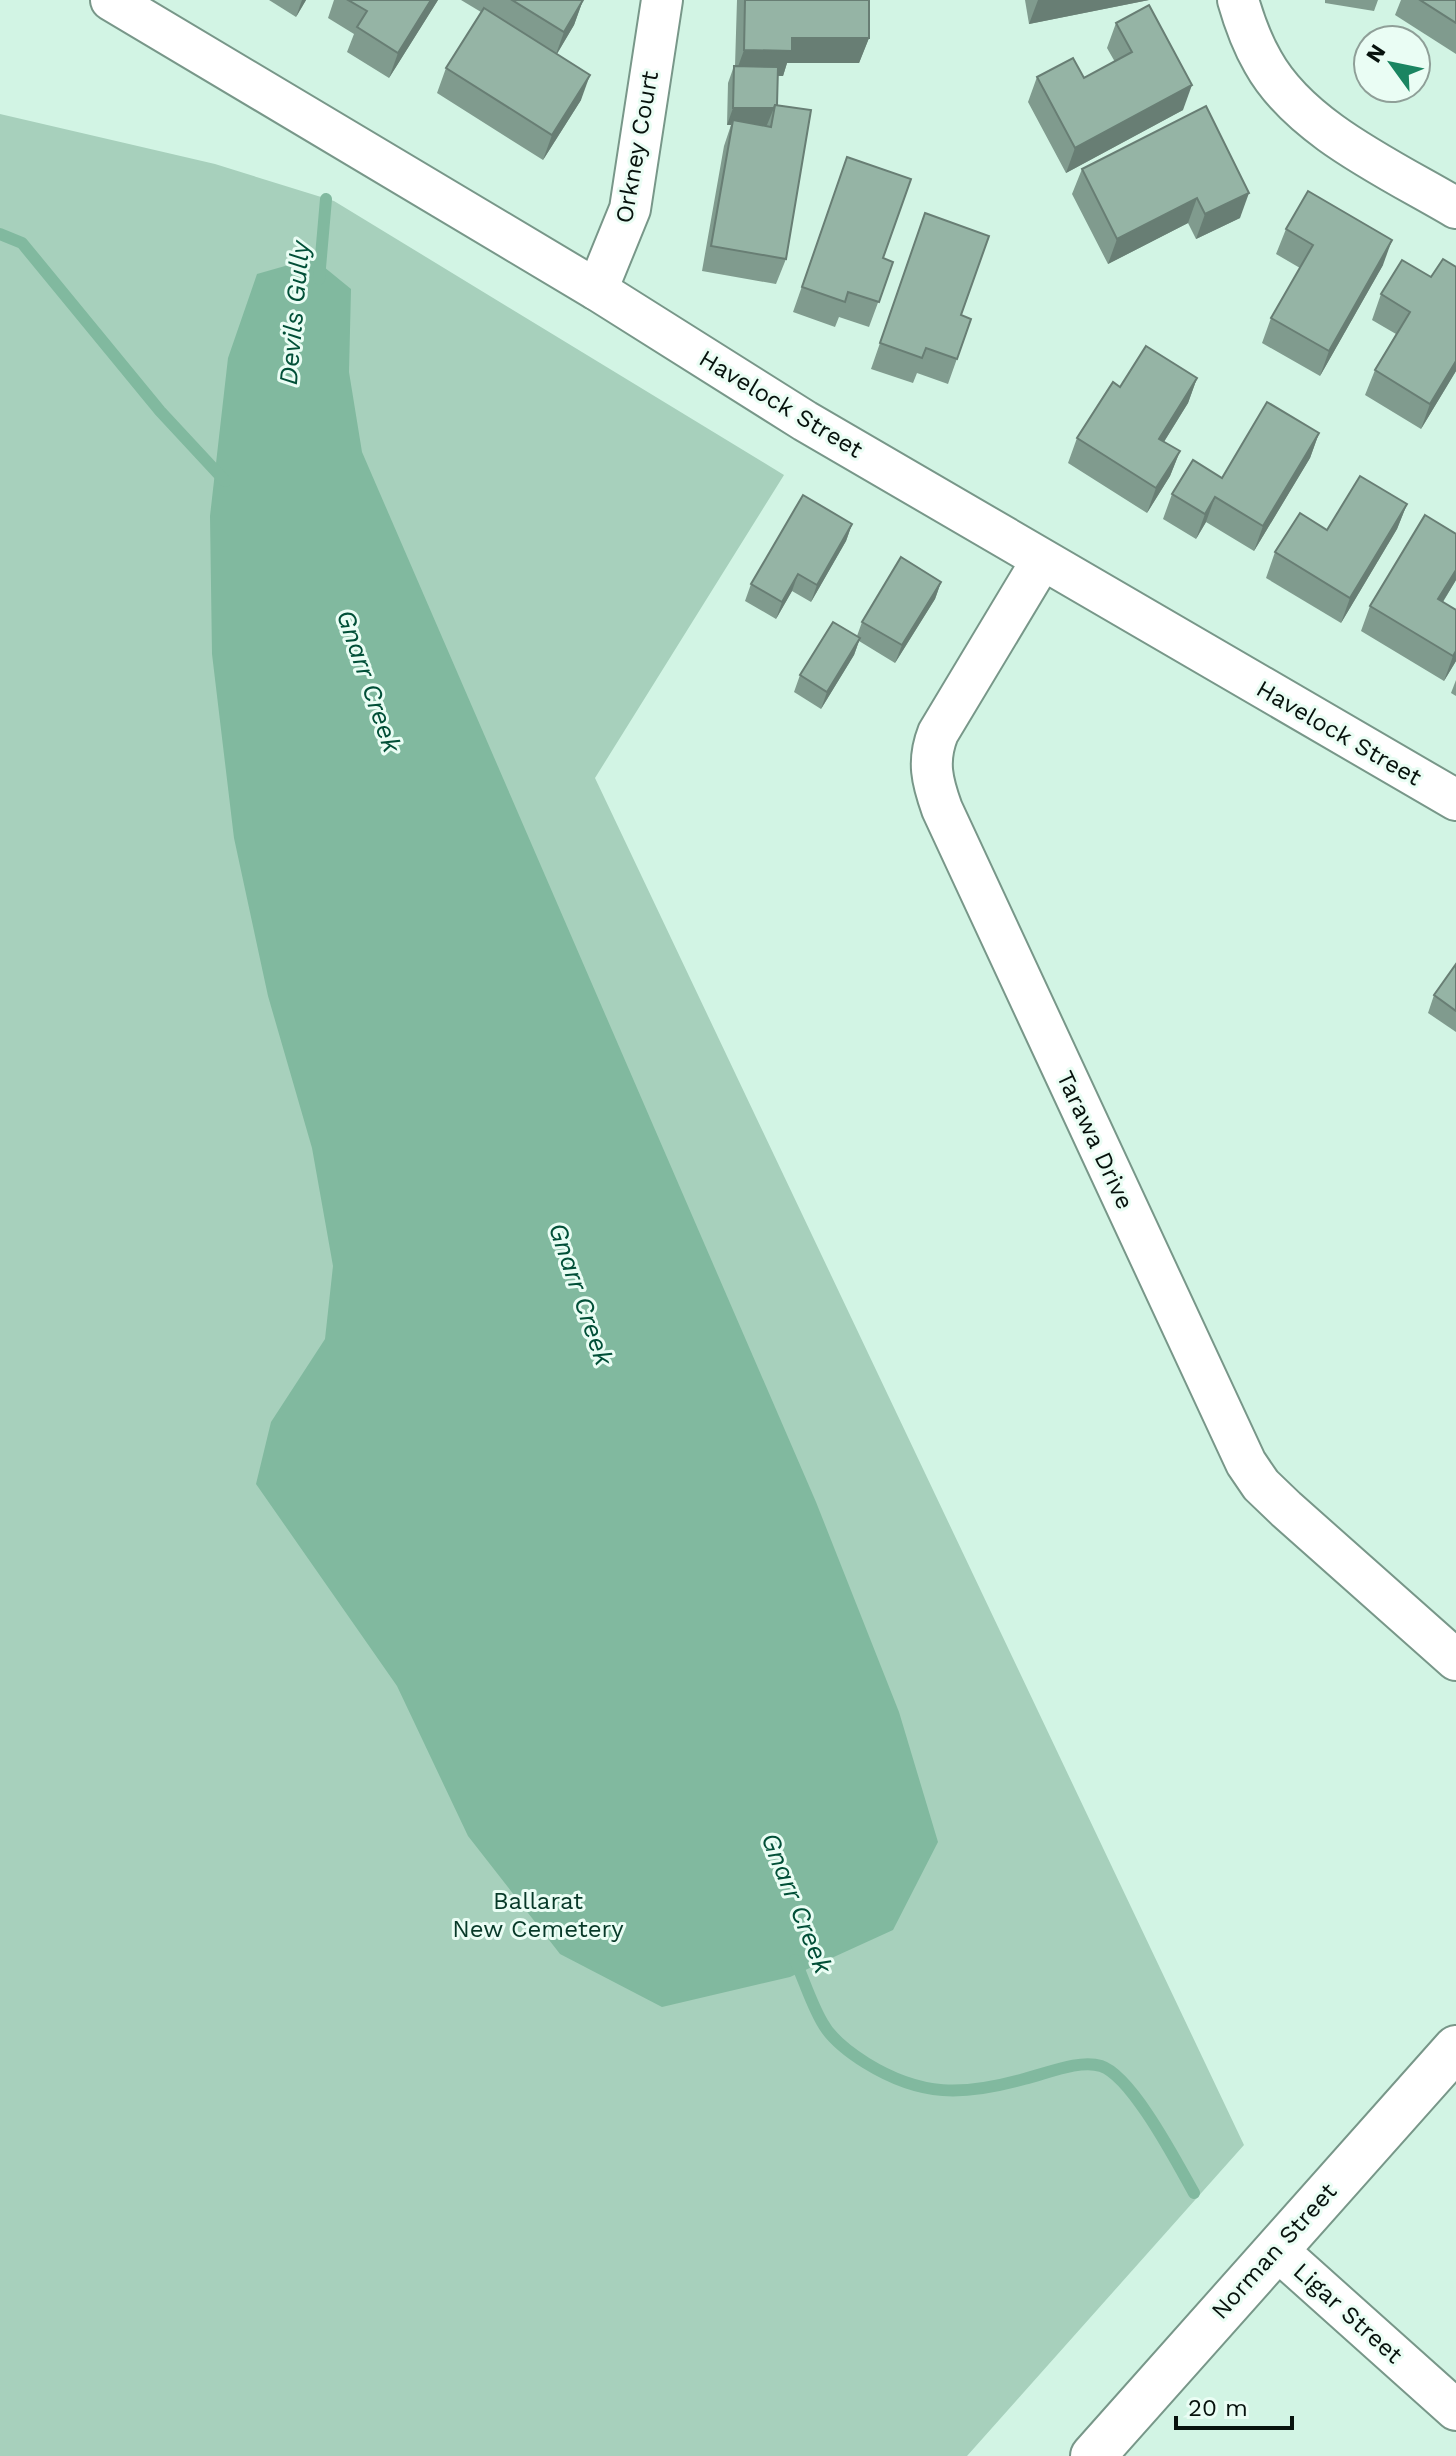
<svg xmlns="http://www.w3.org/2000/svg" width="1456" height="2456" font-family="'Work Sans',sans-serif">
  <rect width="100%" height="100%" fill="#d2f4e4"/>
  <!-- green -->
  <polygon fill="#a7d0bc" points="0,114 215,164 334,201 784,475 595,778 1244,2145 967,2456 0,2456"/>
  <!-- water -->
  <polygon fill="#81b99f" points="313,258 351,289 349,372 362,452 816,1502 899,1712 938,1842 893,1930 790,1977 662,2007 560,1954 468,1836 397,1686 256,1484 271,1422 325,1339 333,1266 312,1148 268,996 234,838 212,654 210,516 228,358 257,274"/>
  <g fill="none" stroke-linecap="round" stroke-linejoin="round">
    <!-- stream -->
    <g stroke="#81b99f" stroke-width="12">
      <polyline points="0,234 22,243 160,411 225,481"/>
      <polyline points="319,279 326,199"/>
      <path d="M 795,1960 C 804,1980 811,2003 822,2022 C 831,2039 850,2053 866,2063 C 921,2097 963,2096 1024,2079 C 1046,2074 1079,2059 1101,2066 C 1132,2076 1177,2163 1194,2193"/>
    </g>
    <defs>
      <g id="minor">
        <polyline points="111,0 597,290 805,421 1456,800"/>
        <path d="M 1238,0 C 1244,21 1252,43 1263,62 C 1300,129 1392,170 1456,208"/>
        <polyline points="597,290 630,209 662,0"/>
        <path d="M 1042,560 L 938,733 C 927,761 932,781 942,809 L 1246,1463 L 1261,1485 L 1286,1509 L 1456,1660"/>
        <polyline points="1276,2249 1456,2410"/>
      </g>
      <polyline id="tertiary" points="1093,2456 1456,2048"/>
    </defs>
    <!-- minor casing -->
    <use href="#minor" stroke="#789789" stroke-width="44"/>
    <!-- tertiary casing -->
    <use href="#tertiary" stroke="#789789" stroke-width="48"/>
    <!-- minor -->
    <use href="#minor" stroke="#fff" stroke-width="40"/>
    <!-- tertiary -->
    <use href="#tertiary" stroke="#fff" stroke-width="44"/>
  </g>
  <!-- wall -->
  <g fill="#809b8e">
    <polygon points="269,0 306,0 296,17"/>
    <polygon points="334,0 438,0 389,78 347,52 354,34 328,18"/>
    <polygon points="461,0 583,0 574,25 557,54 581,100 543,160 437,93 446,68 481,12"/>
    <polygon points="737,0 869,0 869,38 859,63 787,63 783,76 777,76 777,105 786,259 776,284 702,271 724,146 731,125 727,125 728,83 734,66 735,66"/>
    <polygon points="1025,0 1149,0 1029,24"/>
    <polygon points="1325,0 1378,0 1374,11 1325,3"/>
    <polygon points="1401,0 1456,0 1456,54 1395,15"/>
    <polygon points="1116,23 1183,110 1066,173 1028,102 1037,77 1084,78 1115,62 1107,48"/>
    <polygon points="1206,106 1240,218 1196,239 1188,223 1108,264 1072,194 1082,169"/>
    <polygon points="847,157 883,258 893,262 869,327 839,317 835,327 793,312"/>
    <polygon points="925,213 961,315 971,319 948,384 917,373 913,383 871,369"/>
    <polygon points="1286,229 1383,265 1320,376 1262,343 1271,318 1300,268 1276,254"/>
    <polygon points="1431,277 1456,371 1421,429 1365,395 1375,370 1396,334 1372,320 1381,294"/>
    <polygon points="1197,378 1188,403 1164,442 1180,451 1170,476 1147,513 1068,463 1077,438 1120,387"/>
    <polygon points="1319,433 1310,458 1254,551 1206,522 1196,539 1163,519 1172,494 1222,478"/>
    <polygon points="1407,504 1397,529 1341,623 1266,578 1275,552 1327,530"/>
    <polygon points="852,524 846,541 811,602 792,591 776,619 745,601 751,584"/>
    <polygon points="1456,534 1456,580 1443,602 1456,610 1456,661 1444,681 1361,631 1370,606"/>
    <polygon points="941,582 935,599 895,663 859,641 854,655 821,709 794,692 800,675 857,636 862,622"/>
    <polygon points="1456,680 1456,696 1451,693"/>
    <polygon points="1456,964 1456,1032 1428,1013 1434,995"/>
  </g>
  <!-- shaded-wall -->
  <g fill="#687e74">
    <polygon points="302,0 306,0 296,17"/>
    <polygon points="431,0 438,0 389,78 398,53"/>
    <polygon points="583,0 574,25 555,57 564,32"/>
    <polygon points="1038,0 1149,0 1029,24"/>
    <polygon points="792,38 869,38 859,63 787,63 783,76 735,75 744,50"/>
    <polygon points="590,75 581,100 543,160 552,135"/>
    <polygon points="1192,85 1183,110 1066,173 1075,148"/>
    <polygon points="733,108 774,108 767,125 732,125 733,120 731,125 727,125"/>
    <polygon points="1249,193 1240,218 1196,239 1205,214"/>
    <polygon points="1197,198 1188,223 1108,264 1117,239"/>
    <polygon points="1392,240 1383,265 1320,376 1329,351"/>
    <polygon points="1456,361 1456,371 1421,429 1430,404"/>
    <polygon points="1197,378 1188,403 1150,464 1159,439"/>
    <polygon points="1319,433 1310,458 1254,551 1263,526"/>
    <polygon points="1180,451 1170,476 1147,513 1156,488"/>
    <polygon points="1215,497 1206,522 1196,539 1205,514"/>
    <polygon points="1407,504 1397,529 1341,623 1350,598"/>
    <polygon points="852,524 846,541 811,602 817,585"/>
    <polygon points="1456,570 1456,580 1429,624 1438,599"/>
    <polygon points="798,574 792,591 776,619 782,602"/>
    <polygon points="941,582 935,599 895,663 902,645"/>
    <polygon points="860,638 854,655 821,709 827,692"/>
    <polygon points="1456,651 1456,661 1444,681 1453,656"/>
  </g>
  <!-- building -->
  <g fill="#95b4a5" stroke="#687e74" stroke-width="2">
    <polygon points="348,0 431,0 398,53 357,27 367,11"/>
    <polygon points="512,0 583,0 564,32"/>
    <polygon points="745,0 869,0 869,38 792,38 792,51 744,50"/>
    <polygon points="1420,0 1456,0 1456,23"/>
    <polygon points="1149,5 1192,85 1075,148 1037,77 1073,58 1084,78 1132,52 1116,23"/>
    <polygon points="484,8 590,75 552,135 446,68"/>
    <polygon points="734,66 778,67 777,105 775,105 774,108 733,108"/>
    <polygon points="775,105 811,110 786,259 711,246 733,120 771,127"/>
    <polygon points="1206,106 1249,193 1205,214 1197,198 1117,239 1082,169"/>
    <polygon points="847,157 911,179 883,258 893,262 879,302 848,292 845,302 802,287"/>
    <polygon points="1308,191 1392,240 1329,351 1271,318 1313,245 1286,229"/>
    <polygon points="925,213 989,236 961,315 971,319 957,359 926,348 922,358 880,343"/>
    <polygon points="1443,259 1456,267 1456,361 1430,404 1375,370 1410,312 1381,294 1402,260 1431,277"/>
    <polygon points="1146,346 1197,378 1159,439 1180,451 1156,488 1077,438 1113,382 1120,387"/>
    <polygon points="1267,402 1319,433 1263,526 1215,497 1205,514 1172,494 1193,460 1222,478"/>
    <polygon points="1360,476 1407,504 1350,598 1275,552 1300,513 1327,530"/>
    <polygon points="803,495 852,524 817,585 798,574 782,602 751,584"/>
    <polygon points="1425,515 1456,534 1456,570 1438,599 1456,610 1456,651 1453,656 1370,606"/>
    <polygon points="901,557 941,582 902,645 862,622"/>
    <polygon points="833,622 860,638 827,692 800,675"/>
    <polygon points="1456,964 1456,1011 1434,995"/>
  </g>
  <g text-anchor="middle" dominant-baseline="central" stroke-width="6" stroke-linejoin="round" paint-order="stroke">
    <!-- street labels -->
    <g font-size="24" fill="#07120d" stroke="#eafdf4">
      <text transform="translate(637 147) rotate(-80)">Orkney Court</text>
      <text transform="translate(781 404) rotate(31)">Havelock Street</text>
      <text transform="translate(1339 733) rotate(30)">Havelock Street</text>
      <text transform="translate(1095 1140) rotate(65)">Tarawa Drive</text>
      <text transform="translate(1274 2251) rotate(-48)">Norman Street</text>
      <text transform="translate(1348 2313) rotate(42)">Ligar Street</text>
    </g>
    <!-- park labels -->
    <g font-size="24" fill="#073928" stroke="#eafdf4">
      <text x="538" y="1901">Ballarat<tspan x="538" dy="28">New Cemetery</tspan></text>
    </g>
    <!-- water labels -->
    <g font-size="26" font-style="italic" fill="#014f37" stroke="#eafdf4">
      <text transform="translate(294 313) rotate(-85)">Devils Gully</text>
      <text transform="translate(369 681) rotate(71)">Gnarr Creek</text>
      <text transform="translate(581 1294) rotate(71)">Gnarr Creek</text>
      <text transform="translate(797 1903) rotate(68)">Gnarr Creek</text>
    </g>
  </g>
  <!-- north arrow -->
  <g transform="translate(1392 64) rotate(303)"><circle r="38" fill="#eafdf4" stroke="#8f9f98" stroke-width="2"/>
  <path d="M0-6L14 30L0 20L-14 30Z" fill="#1a8561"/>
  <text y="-12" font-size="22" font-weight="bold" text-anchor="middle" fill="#07120d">N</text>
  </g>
  <!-- scale -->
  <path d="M1176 2416v12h116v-12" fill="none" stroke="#07120d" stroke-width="4"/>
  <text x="1188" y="2416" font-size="24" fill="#07120d" stroke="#eafdf4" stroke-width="6" paint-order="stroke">20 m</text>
</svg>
